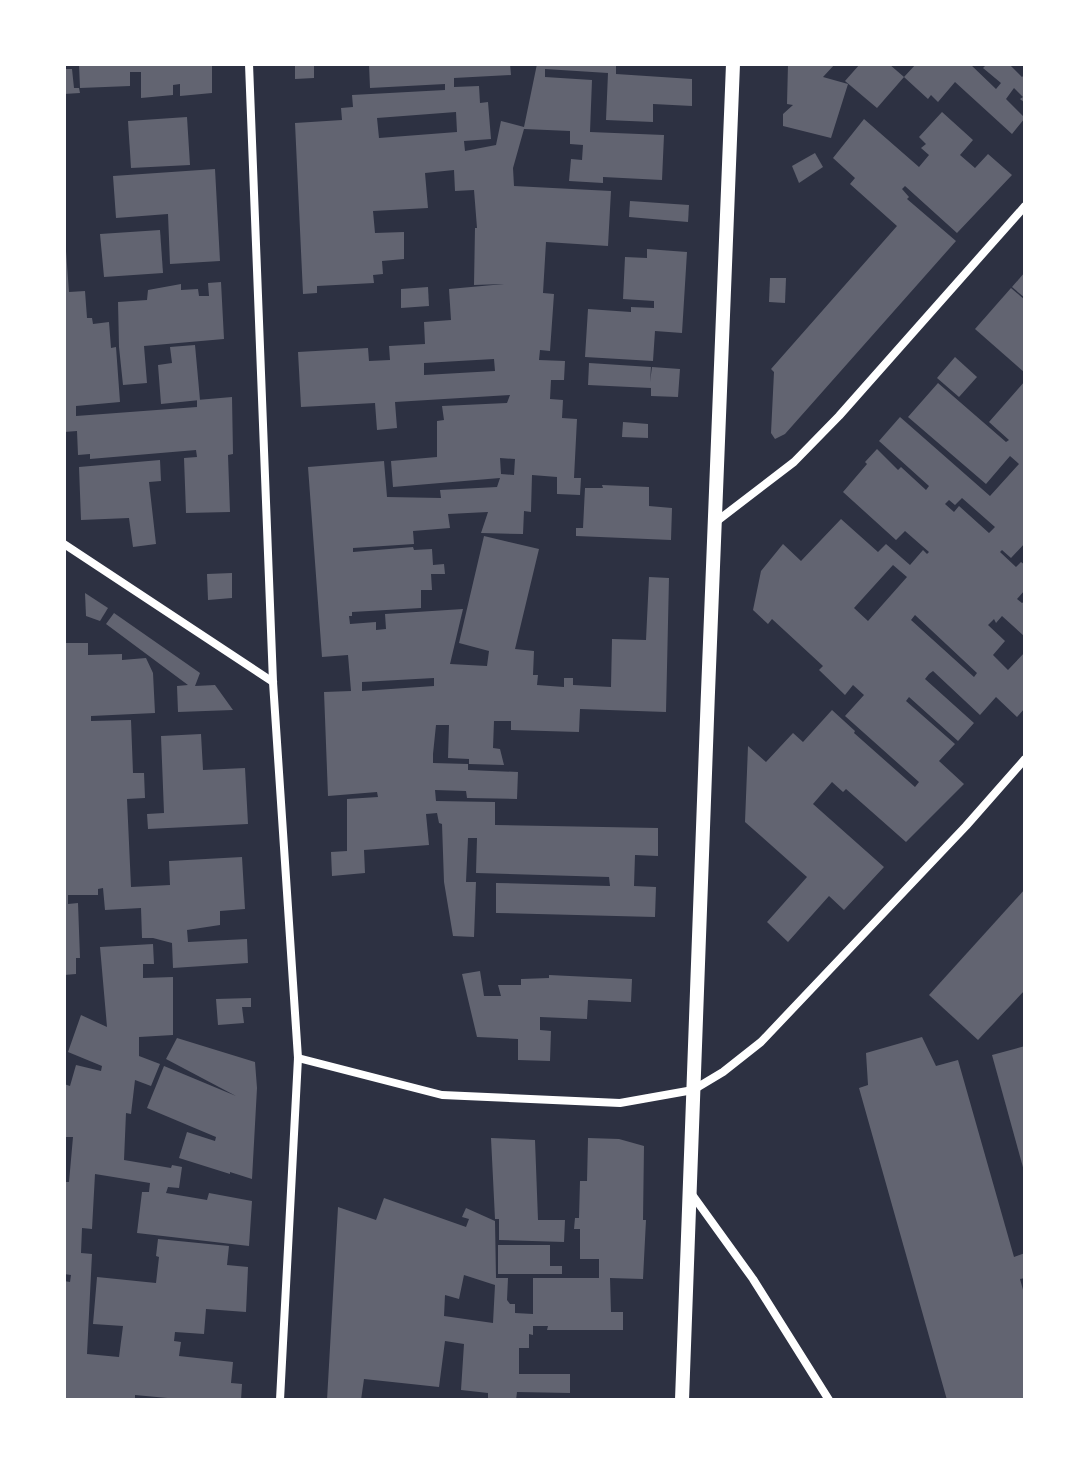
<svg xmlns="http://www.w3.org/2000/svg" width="1089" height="1464" font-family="'PT Sans',sans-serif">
  <rect width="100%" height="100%" fill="#2d3142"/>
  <!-- building -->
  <g fill="#626471" fill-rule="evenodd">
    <polygon points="79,64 212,64 212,93 180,96 180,84 173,85 173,95 141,98 141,72 130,72 130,86 80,88"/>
    <polygon points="295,64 314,64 314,78 295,79"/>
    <path d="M 369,64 L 510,64 L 511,75 L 454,78 L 454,87 L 479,86 L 480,103 L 488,102 L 491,139 L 464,141 L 465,151 L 496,145 L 501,121 L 524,127 L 537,64 L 616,64 L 616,74 L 692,79 L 692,106 L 653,104 L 653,122 L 606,120 L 608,73 L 545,69 L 545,77 L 592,80 L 590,132 L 664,135 L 662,180 L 603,177 L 603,183 L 569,181 L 571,159 L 582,160 L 583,145 L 570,144 L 570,131 L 524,129 L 513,168 L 514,186 L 611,191 L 608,246 L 546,242 L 543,293 L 554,294 L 550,351 L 540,350 L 539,360 L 565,361 L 564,380 L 551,380 L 550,399 L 563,400 L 562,418 L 577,419 L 574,478 L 581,478 L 580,495 L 557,494 L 557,477 L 532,475 L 531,512 L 524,511 L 523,534 L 481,533 L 488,512 L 448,514 L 450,528 L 413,531 L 414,544 L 353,548 L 353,552 L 413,547 L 414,550 L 432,549 L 433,565 L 444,564 L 445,574 L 431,574 L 432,590 L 421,590 L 421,608 L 352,612 L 352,616 L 349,616 L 350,624 L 376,622 L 376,630 L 386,629 L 385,614 L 463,609 L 450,664 L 487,666 L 489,651 L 459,643 L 484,536 L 539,549 L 515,649 L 534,651 L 533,675 L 538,675 L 537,685 L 564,687 L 564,678 L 573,678 L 573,685 L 611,687 L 612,639 L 646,640 L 649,577 L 669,578 L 666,712 L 580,709 L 579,732 L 511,730 L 511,721 L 494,721 L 493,748 L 500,749 L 504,765 L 469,764 L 469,759 L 448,758 L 449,725 L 436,725 L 433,754 L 433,763 L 468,764 L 468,770 L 518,772 L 517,799 L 467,798 L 466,791 L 435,790 L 436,801 L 495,802 L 495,825 L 658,828 L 658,856 L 635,855 L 634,886 L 656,887 L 655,917 L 496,913 L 496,883 L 610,886 L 609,877 L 476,873 L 477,838 L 468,838 L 466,882 L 476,882 L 474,937 L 453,936 L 444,882 L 442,824 L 439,823 L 437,813 L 426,814 L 429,845 L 364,850 L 365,873 L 332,876 L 331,852 L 347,851 L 347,799 L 378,797 L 377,792 L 328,796 L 324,692 L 351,691 L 348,655 L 322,657 L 308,467 L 384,461 L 387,497 L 441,498 L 440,490 L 497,487 L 500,478 L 393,487 L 391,461 L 437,457 L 437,421 L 444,420 L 442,406 L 507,403 L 510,395 L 395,402 L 397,428 L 377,430 L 375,403 L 301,407 L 298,352 L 368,348 L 369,361 L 390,360 L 389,346 L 425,344 L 424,322 L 451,320 L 449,289 L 504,284 L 474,285 L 475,228 L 477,228 L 474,190 L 455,191 L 454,170 L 425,173 L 428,208 L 373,211 L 375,233 L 404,232 L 404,259 L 382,261 L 383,274 L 373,275 L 374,283 L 317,286 L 317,293 L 303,294 L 295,123 L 342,120 L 341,108 L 353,107 L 352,95 L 445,90 L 445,84 L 370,88 ZM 456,112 L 457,132 L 379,138 L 377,118 ZM 494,359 L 495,371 L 424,375 L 424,363 ZM 500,458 L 515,459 L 514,475 L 501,474 ZM 434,678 L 434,686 L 362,691 L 362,682 Z"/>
    <polygon points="788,64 835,64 823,77 848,84 831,138 783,126 783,114 793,105 787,104"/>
    <polygon points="860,64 889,64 904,77 877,108 845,81"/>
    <polygon points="916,64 970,64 996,89 1001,83 983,68 987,64 1009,64 1022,77 1025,74 1025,103 1020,99 1023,97 1014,88 1006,99 1025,118 1012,134 955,82 938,102 931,95 928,99 904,77"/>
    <polygon points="64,69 72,69 74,88 79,88 80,93 64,94"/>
    <polygon points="942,112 973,140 960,155 975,168 988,154 1012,175 957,233 905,186 902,189 909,197 907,199 956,241 785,434 775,439 771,433 774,372 771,369 897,226 850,184 855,178 833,158 864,119 919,167 929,155 921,148 926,144 919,137"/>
    <polygon points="187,117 190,165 131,168 128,121"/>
    <polygon points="815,153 823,167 799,183 792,166"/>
    <polygon points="215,169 220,261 170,264 168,214 116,218 113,176"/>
    <polygon points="630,201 689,205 688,222 629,217"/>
    <polygon points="160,230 163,273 104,277 100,234"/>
    <polygon points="647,249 687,252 682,333 655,331 653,361 585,357 588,309 631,312 631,307 654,308 654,301 623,299 625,257 647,258"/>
    <polygon points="64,251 66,251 69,292 85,291 87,318 92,318 93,324 109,322 111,348 116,347 120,402 76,406 76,416 197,407 197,400 232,397 233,454 228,455 230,512 186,513 184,458 197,457 196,450 90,459 90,454 78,455 77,431 64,432"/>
    <polygon points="1025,272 1025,298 1012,287"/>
    <polygon points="770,278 786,278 785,303 769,302"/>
    <polygon points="221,282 224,339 144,346 147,383 123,385 119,347 118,302 147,300 148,290 181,284 181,290 198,289 199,296 209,296 208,283"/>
    <polygon points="428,287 429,306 401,308 401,289"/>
    <polygon points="1011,288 1025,300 1025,373 975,329"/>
    <polygon points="195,345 200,400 161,404 158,365 172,363 170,347"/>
    <polygon points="955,357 977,377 959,397 937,378"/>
    <polygon points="589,363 651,367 650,382 652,367 680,369 678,397 651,396 651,388 588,385"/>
    <path d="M 1025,381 L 1025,543 L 1011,558 L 1002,550 L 1000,552 L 1016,567 L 1021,562 L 1025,565 L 1025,590 L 1017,599 L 1022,603 L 1025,601 L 1025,637 L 1002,616 L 996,623 L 994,619 L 988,625 L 1005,641 L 993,655 L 1008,670 L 1025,652 L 1025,708 L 1017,717 L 996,697 L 980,715 L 933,671 L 929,674 L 925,679 L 974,723 L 958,741 L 909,697 L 906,701 L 955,744 L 939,761 L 964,784 L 906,842 L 846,789 L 843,792 L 832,782 L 813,804 L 884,867 L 844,910 L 829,896 L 788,942 L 767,922 L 807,877 L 745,822 L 748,746 L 766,762 L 793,733 L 803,742 L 832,710 L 855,731 L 854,733 L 915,787 L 919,782 L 845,716 L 864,695 L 853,685 L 845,695 L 819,670 L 823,666 L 772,619 L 768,624 L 753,610 L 761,571 L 783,544 L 801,561 L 841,519 L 878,552 L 886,544 L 910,565 L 923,550 L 927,554 L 929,552 L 905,531 L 896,540 L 843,492 L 867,464 L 865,462 L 877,449 L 898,470 L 901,467 L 926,490 L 929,486 L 879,441 L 900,417 L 990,496 L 1019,464 L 1010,456 L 986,484 L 908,417 L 938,383 L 1006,442 L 1009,440 L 989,422 ZM 962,498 L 995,527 L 989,533 L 959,506 L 954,512 L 945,504 L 949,500 L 955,505 ZM 893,565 L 907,577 L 868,621 L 854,608 ZM 915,615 L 977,673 L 974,677 L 911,620 Z"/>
    <polygon points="623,422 648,424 648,438 622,437"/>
    <polygon points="160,460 161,481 149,482 156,544 133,547 129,518 81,520 79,467"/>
    <polygon points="602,485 649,487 649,506 672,508 671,540 576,536 576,528 583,528 585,488 603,488"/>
    <polygon points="232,573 232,598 208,600 207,574"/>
    <polygon points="85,593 108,608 100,621 86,616"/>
    <polygon points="114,613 200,673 195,686 215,685 233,710 178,712 177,686 188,685 106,624"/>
    <polygon points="64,643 88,643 88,655 122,654 122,660 146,658 153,673 155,713 91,716 91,721 131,720 133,773 144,773 145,798 127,799 131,887 170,885 169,861 242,857 245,909 220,911 220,925 187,930 188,942 247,939 248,963 173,968 172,943 153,938 142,938 141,908 105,910 103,888 98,889 98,895 68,895 68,904 78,903 80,958 76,958 76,974 64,975"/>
    <polygon points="201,734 203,770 245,768 248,824 148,829 147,814 164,813 161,736"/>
    <polygon points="1025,889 1025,990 978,1040 929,995"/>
    <polygon points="153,944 154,964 143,964 143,978 173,977 173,1035 139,1037 139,1056 160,1064 151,1086 135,1080 131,1114 126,1113 124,1160 171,1168 172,1165 182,1167 179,1188 168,1187 166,1193 207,1200 209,1193 252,1201 249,1246 137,1233 142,1192 149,1192 150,1183 95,1174 92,1229 82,1228 81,1253 92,1254 87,1354 119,1357 123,1326 93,1324 97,1277 156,1283 159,1257 156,1256 158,1239 229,1246 227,1265 248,1267 246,1312 206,1309 204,1334 175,1332 174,1341 181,1342 179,1356 233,1362 231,1383 242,1384 241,1400 189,1400 135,1395 135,1400 64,1400 64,1281 70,1282 71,1275 64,1274 64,1182 69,1182 73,1137 64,1137 64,1084 70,1086 76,1065 101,1071 102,1066 68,1052 81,1015 107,1027 100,947"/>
    <polygon points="480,971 484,996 501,996 498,985 521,985 521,979 549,978 549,975 632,979 631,1002 588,1000 587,1019 540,1017 540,1030 551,1031 550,1061 518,1060 518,1039 477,1037 462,974"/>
    <polygon points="251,998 251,1007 242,1007 244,1023 218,1025 216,999"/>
    <polygon points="922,1037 936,1066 958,1060 1014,1257 1025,1253 1025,1278 1020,1279 1025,1297 1025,1400 947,1400 859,1088 868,1085 866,1053"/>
    <polygon points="177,1038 255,1062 257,1088 252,1179 230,1172 230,1174 179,1158 187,1132 215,1141 216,1137 147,1108 164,1066 236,1096 166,1059"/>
    <polygon points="1025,1046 1025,1171 1024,1171 992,1055"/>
    <polygon points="491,1138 535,1140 538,1220 565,1220 564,1242 499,1240 499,1219 495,1219"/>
    <path d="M 588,1138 L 619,1139 L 644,1146 L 643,1220 L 646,1220 L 643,1279 L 610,1278 L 611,1312 L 623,1312 L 623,1330 L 547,1330 L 548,1326 L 533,1326 L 533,1335 L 529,1334 L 529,1348 L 519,1348 L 519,1374 L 570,1374 L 570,1393 L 517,1392 L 516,1400 L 488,1400 L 488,1393 L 461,1390 L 464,1344 L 445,1341 L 439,1387 L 364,1379 L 361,1400 L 327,1400 L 338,1207 L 376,1220 L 384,1198 L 466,1227 L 469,1219 L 462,1217 L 466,1208 L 495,1221 L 496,1278 L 508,1278 L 507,1300 L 510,1304 L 515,1304 L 515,1313 L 533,1314 L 533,1278 L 599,1278 L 599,1259 L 580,1259 L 580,1229 L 574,1229 L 575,1218 L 579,1218 L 580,1181 L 587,1181 ZM 464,1275 L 495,1285 L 493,1323 L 444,1316 L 445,1295 L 459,1299 Z"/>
    <polygon points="498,1245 550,1245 550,1266 562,1266 562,1274 498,1274"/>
  </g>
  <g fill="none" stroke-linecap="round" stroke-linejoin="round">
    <!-- minor -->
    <g stroke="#fff" stroke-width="8">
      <polyline points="249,64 273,682 298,1058 280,1400"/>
      <polyline points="717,521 794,462 839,416 1025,206"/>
      <polyline points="64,544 273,682"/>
      <polyline points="298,1058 442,1095 620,1103 693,1090 723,1072 761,1042 966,826 1025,759"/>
      <polyline points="691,1193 753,1279 829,1400"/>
    </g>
    <!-- tertiary -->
    <path stroke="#fff" stroke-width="14" d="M 682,1400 C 695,955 717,509 733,64"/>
  </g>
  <!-- border -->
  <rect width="1089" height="1464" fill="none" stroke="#ffffff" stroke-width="132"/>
</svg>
